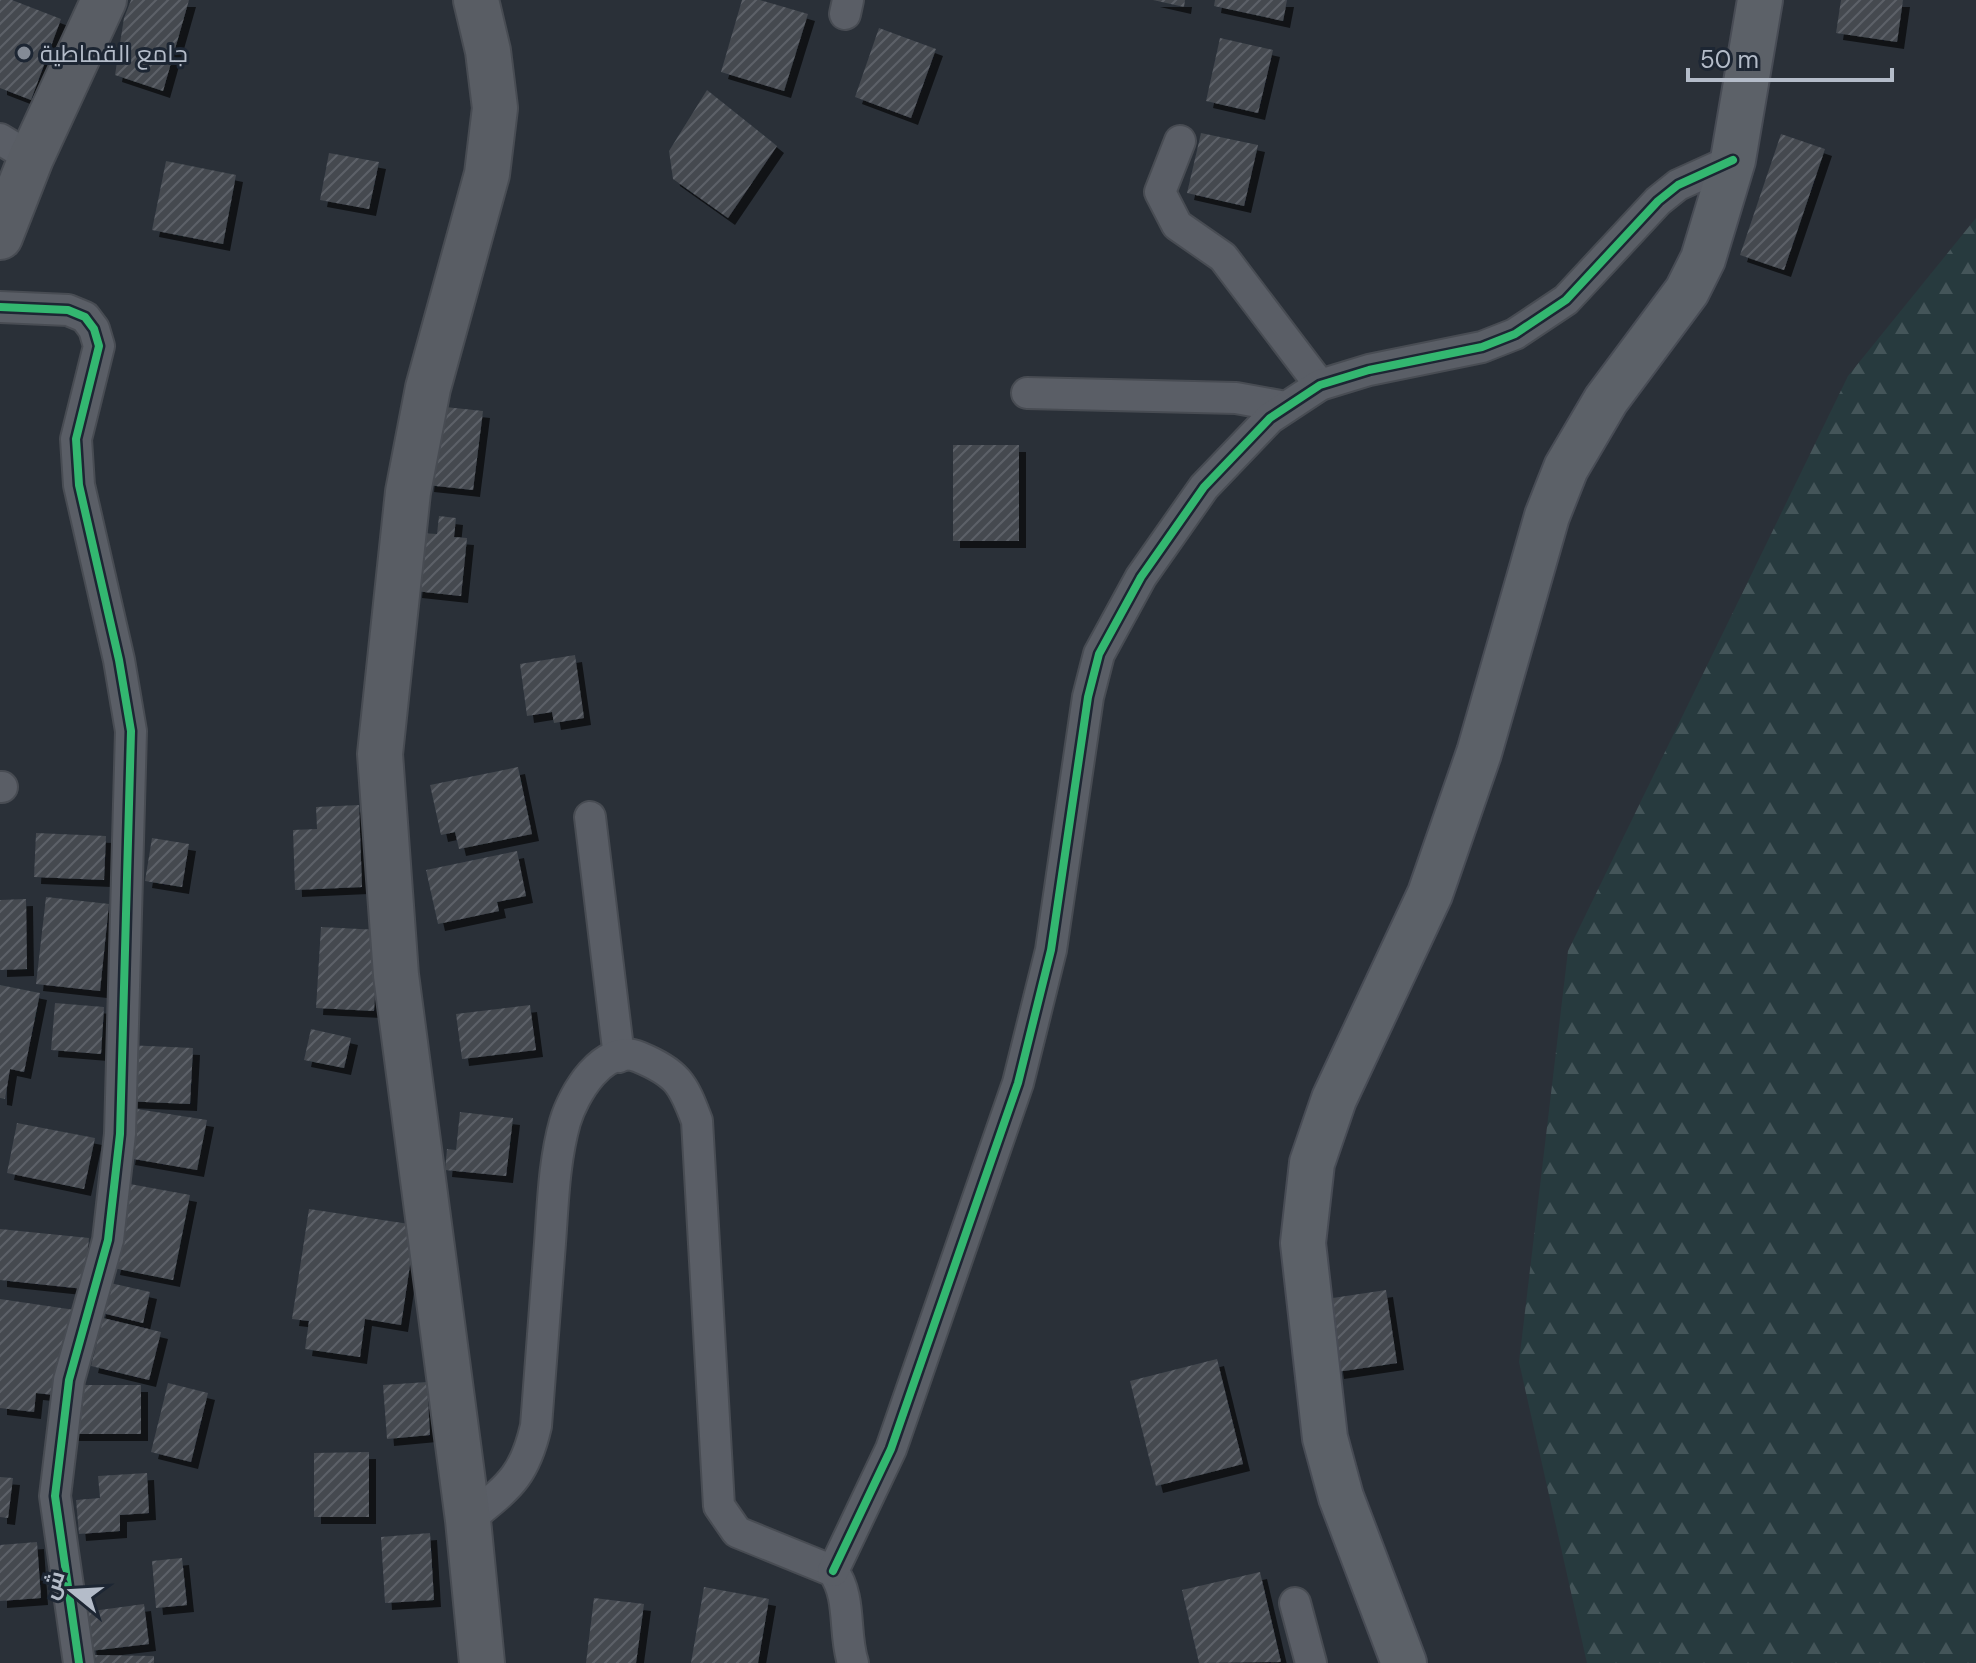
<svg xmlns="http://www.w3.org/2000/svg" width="1976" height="1663" font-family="'DM Sans',Cairo,sans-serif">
  <defs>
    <pattern id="forest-firs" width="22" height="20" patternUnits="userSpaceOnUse" patternTransform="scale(2)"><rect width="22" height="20" fill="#273a3e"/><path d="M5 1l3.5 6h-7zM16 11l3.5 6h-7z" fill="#445559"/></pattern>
    <pattern id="building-hatch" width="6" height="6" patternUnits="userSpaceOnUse" patternTransform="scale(2)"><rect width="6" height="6" fill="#444950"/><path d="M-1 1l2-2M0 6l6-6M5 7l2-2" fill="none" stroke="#5d6168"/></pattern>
    <filter id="shadow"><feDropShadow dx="7" dy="7" stdDeviation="0" flood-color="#0009"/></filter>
  </defs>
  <rect width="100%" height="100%" fill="#2a3038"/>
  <!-- forest -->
  <polygon fill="url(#forest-firs)" points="1976,218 1976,1663 1587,1663 1519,1362 1568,951 1848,376"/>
  <!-- building -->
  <g fill="url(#building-hatch)" filter="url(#shadow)">
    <polygon points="0,0 12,0 61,19 31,100 0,88"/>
    <polygon points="131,0 189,0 163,91 115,75 124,18"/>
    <polygon points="742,0 760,0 808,14 784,91 721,72"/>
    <polygon points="1153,0 1185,0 1184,7"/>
    <polygon points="1215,0 1287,0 1283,21 1214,6"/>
    <polygon points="1841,0 1903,0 1897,42 1836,33"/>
    <polygon points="879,28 936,49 911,118 855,97"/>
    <polygon points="1220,38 1273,50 1258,113 1206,101"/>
    <polygon points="707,90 777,146 728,218 673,179 669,151"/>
    <polygon points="1201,133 1258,145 1244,206 1187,193"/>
    <polygon points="1781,134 1825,149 1784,270 1740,255"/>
    <polygon points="329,153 379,162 369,209 320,200"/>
    <polygon points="166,161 236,175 223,244 152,230"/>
    <polygon points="436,406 483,411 473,490 427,485"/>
    <rect x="953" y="445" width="66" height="96"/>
    <polygon points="439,516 456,518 454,537 467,538 461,596 415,591 421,533 437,534"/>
    <polygon points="575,655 584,718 554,723 552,712 527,716 520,664"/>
    <polygon points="518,767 532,834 459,849 455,832 441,835 430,785"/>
    <polygon points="359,805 362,887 295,890 293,830 317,829 316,807"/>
    <polygon points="36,833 106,836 104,880 34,877"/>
    <polygon points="152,838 189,844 182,887 145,881"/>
    <polygon points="517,851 526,896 497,902 499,911 438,924 426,870"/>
    <polygon points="46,897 109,904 100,991 36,984"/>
    <polygon points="26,899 27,969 0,970 0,900"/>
    <polygon points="321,927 379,930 374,1011 316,1008"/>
    <polygon points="0,985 40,993 24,1072 10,1069 5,1099 0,1098"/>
    <polygon points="55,1003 104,1007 101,1054 51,1050"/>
    <polygon points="530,1005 536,1050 462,1059 456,1014"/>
    <polygon points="311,1029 351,1038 344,1068 304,1060"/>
    <polygon points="126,1045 193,1048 190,1104 123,1101"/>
    <polygon points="137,1109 207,1120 197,1170 128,1158"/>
    <polygon points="460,1112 513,1118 506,1176 445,1170 447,1149 456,1150"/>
    <polygon points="17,1123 95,1138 84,1189 7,1173"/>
    <polygon points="130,1184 190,1195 173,1280 113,1268"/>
    <polygon points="309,1209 416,1225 401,1325 365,1319 360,1357 305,1349 309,1321 292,1319"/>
    <polygon points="0,1229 89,1238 84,1289 0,1280"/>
    <polygon points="106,1282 150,1292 143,1323 98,1312"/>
    <polygon points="1386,1290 1397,1363 1337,1372 1326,1299"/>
    <polygon points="0,1299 75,1310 63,1396 36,1393 34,1412 0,1408"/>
    <polygon points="103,1318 161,1332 149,1380 91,1366"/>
    <polygon points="1217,1359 1243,1464 1156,1486 1130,1381"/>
    <polygon points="427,1382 430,1435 387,1439 383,1385"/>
    <polygon points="168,1383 208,1393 191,1462 151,1452"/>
    <rect x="71" y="1385" width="70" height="49"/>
    <polygon points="369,1452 369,1517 314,1517 314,1453"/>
    <polygon points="147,1473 149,1513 120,1515 120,1531 79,1534 76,1500 100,1498 98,1476"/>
    <polygon points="0,1477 13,1478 8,1518 0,1517"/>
    <polygon points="430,1533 434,1600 385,1603 381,1537"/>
    <polygon points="37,1542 41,1598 0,1601 0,1545"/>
    <polygon points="182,1558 187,1605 156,1608 152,1561"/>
    <polygon points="1260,1572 1281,1662 1199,1663 1182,1590"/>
    <polygon points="704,1587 769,1599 758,1663 691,1663"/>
    <polygon points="594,1598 644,1604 636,1663 586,1663"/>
    <polygon points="144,1604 149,1644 90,1651 85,1612"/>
    <polygon points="95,1655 154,1656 154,1663 96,1663"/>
  </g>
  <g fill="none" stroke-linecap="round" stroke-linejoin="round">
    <defs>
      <g id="street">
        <polyline points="845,14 848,0"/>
        <polyline points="0,139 31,158"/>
        <polyline points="1180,141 1160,192 1177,225 1223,257 1320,385"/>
        <polyline points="0,307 68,310 85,317 94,329 99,346 76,439 79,485 119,660 131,731 120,1134 108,1240 69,1380 55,1496 79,1663"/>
        <polyline points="1027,393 1236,398 1286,407"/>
        <polyline points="0,787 2,787"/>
        <polyline points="590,817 619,1057"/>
        <path d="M 468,1520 C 508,1487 524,1478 536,1426 C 541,1365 545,1304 550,1243 C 553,1203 554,1161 565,1122 C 573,1095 603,1042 639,1057 C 677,1073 683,1083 697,1121 L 719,1506 L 737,1532 L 833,1571 C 852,1598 843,1632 853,1663"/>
        <polyline points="833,1571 891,1449 1018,1083 1051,950 1088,697 1099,654 1141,577 1204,487 1270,418 1320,385 1369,370 1482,347 1515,334 1566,300 1658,201 1678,185 1733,160"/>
        <polyline points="1295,1603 1311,1663"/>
      </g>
      <g id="secondary">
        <polyline points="476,0 488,51 495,108 487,174 428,388 408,492 380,754 396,975 468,1520 482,1663"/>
        <polyline points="0,237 31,158 104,0"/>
      </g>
      <polyline id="primary" points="1404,1663 1341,1497 1325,1438 1303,1243 1312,1163 1334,1099 1430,894 1479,753 1547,516 1566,468 1606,400 1687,291 1703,259 1733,160 1760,0"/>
    </defs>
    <!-- street casing -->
    <use href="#street" stroke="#484c53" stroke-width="34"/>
    <!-- secondary casing -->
    <use href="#secondary" stroke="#484c53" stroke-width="48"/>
    <!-- primary casing -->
    <use href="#primary" stroke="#484c55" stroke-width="48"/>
    <!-- street -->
    <use href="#street" stroke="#5a5e66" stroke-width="30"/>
    <!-- secondary -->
    <use href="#secondary" stroke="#595d64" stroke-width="44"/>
    <!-- primary -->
    <use href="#primary" stroke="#5c6168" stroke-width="44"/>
    <defs>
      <g id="cycleway">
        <polyline points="0,307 68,310 85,317 94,329 99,346 76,439 79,485 119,660 131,731 120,1134 108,1240 69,1380 55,1496 79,1663"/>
        <polyline points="833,1571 891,1449 1018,1083 1051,950 1088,697 1099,654 1141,577 1204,487 1270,418 1320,385 1369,370 1482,347 1515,334 1566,300 1658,201 1678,185 1733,160"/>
      </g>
    </defs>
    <!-- cycleway casing -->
    <use href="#cycleway" stroke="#1d2633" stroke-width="13"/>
    <!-- cycleway -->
    <use href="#cycleway" stroke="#33b770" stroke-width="8"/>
  </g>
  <!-- markers -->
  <circle fill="#848b96" stroke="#1d2633" stroke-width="3" cx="24" cy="53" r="8"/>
  <g text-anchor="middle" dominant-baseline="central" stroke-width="6" stroke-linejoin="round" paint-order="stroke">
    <!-- poi labels -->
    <g font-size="24" fill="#b4bcc9" stroke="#1d2633" text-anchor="start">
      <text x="40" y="53">جامع القماطية</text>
    </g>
  </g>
  <!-- north arrow -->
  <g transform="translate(72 1591) rotate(288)" stroke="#1d2633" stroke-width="6" paint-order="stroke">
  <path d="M0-6L14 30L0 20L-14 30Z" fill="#b4bcc9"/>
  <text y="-12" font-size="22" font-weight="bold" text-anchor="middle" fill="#b4bcc9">ش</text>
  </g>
  <!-- scale -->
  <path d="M1688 68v12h204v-12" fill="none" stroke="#b4bcc9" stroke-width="4"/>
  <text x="1700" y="68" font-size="24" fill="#b4bcc9" stroke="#1d2633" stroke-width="6" paint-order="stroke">50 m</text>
</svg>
